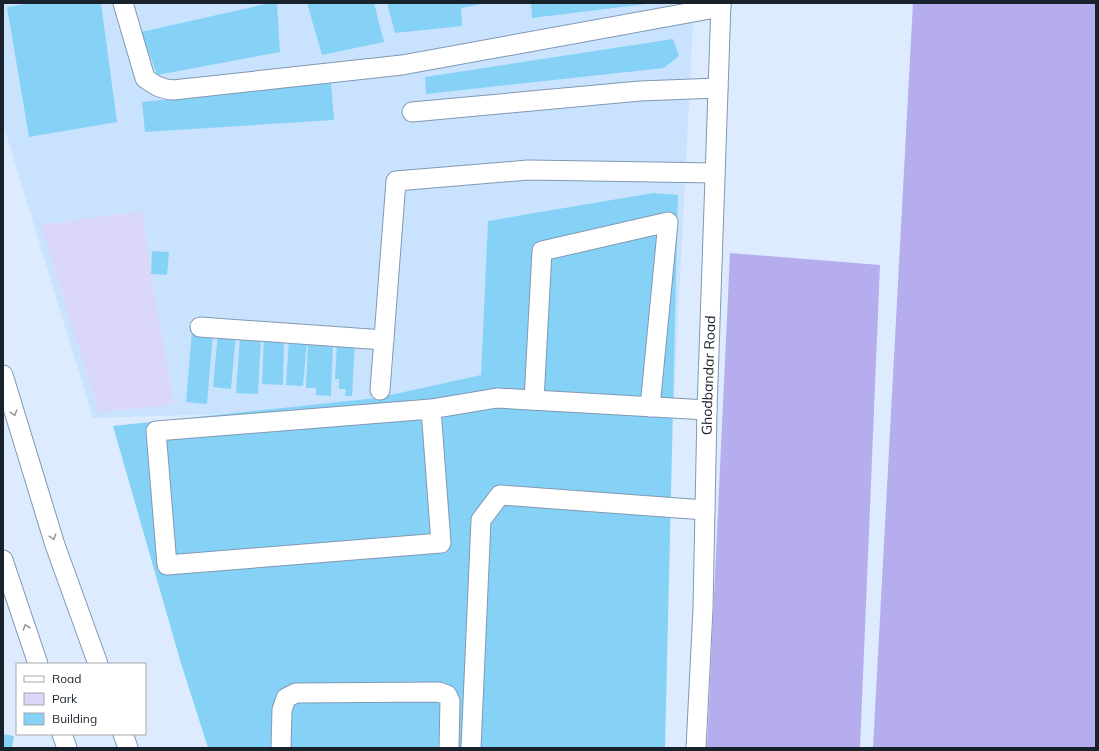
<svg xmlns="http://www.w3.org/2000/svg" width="1099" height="751" font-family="Mulish,sans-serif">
  <rect width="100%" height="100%" fill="#dcecfe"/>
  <!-- built -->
  <polygon fill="#c9e3ff" points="3,3 694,3 674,400 93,418 3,124"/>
  <!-- green -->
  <polygon fill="#dbd7f9" points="142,211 151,274 174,404 99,413 41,225"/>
  <!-- forest -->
  <g fill="#b6adee">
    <polygon points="913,3 1096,3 1096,748 873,748"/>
    <polygon points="730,253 880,265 860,748 707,748"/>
  </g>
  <!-- building -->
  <g fill="#86d2f7">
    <polygon points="33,3 101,3 117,122 29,137 7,7"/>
    <polygon points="270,3 277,3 280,52 157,75 141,32"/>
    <polygon points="307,3 374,3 384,42 322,55"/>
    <polygon points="387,3 481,3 481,4 461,8 462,26 395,33"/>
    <polygon points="531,3 646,3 646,4 532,18"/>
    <polygon points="673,39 679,56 664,68 426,94 425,77"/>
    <polygon points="331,83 334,120 145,132 142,102"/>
    <polygon points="653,193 678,195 665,748 208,748 180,660 113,426 377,398 481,375 488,221"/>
    <polygon points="152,251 169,252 167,275 151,274"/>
    <polygon points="192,331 213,333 207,404 186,402"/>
    <polygon points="218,332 236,334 231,389 213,387"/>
    <polygon points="240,335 261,336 258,394 236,393"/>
    <polygon points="264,336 284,337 283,385 262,384"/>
    <polygon points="289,338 307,340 303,386 286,385"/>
    <polygon points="308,341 333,342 331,396 316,395 316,388 306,388"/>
    <polygon points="337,342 355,343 352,396 345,396 346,389 339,389 339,379 335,379"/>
    <polygon points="3,734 14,736 12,748 3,748"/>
  </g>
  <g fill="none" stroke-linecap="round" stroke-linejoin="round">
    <defs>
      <g id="minor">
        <path d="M 123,3 L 145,78 C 154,85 161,89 173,90 L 402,65 L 721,7"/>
        <polyline points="412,112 640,91 718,88"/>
        <polyline points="200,327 384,340"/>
        <polyline points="3,375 55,545 98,664"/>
        <polyline points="380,390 396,181 528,170 715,173"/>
        <polyline points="534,400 542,251 668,222 650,407"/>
        <polyline points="431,409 441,543 167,565 156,431 431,409 497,398 707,410"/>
        <polyline points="3,560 38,664"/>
        <polyline points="62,734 67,748"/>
        <polyline points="123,734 128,748"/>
        <polyline points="281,748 282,710 286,698 296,693 439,692 447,695 450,701 449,748"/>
        <polyline points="471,748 481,520 500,495 705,510"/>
        <path id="s1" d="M 696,748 L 703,609 L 707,410 L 721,3"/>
      </g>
    </defs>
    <!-- minor casing -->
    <use href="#minor" stroke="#8098b3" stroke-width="21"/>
    <!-- minor -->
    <use href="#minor" stroke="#fff" stroke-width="19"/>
  </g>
  <!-- one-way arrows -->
  <defs><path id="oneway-chevron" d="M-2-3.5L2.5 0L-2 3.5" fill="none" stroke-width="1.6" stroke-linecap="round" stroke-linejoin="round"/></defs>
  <g stroke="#979ca0">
    <use href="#oneway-chevron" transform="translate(14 413) rotate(73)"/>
    <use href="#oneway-chevron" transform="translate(53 537) rotate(73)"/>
    <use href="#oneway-chevron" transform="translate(26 627) rotate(-109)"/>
  </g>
  <g text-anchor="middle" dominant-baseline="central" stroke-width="4" stroke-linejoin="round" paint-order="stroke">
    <!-- street labels -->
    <g font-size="14" fill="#18222c" stroke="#fff">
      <text stroke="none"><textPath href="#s1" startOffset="373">Ghodbandar Road</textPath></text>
    </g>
  </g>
  <!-- border -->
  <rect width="1099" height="751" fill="none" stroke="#18222c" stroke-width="8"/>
  <!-- legend -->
  <rect x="16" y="663" width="130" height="72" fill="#ffffff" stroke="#a3a7ab"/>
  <rect x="24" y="676" width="20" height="6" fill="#ffffff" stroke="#a3a7ab"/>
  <text x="52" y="683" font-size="12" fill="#18222c">Road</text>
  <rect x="24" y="693" width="20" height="12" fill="#dbd7f9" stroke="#a3a7ab"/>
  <text x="52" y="703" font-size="12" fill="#18222c">Park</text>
  <rect x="24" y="713" width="20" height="12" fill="#86d2f7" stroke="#a3a7ab"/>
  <text x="52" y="723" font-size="12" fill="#18222c">Building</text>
</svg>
